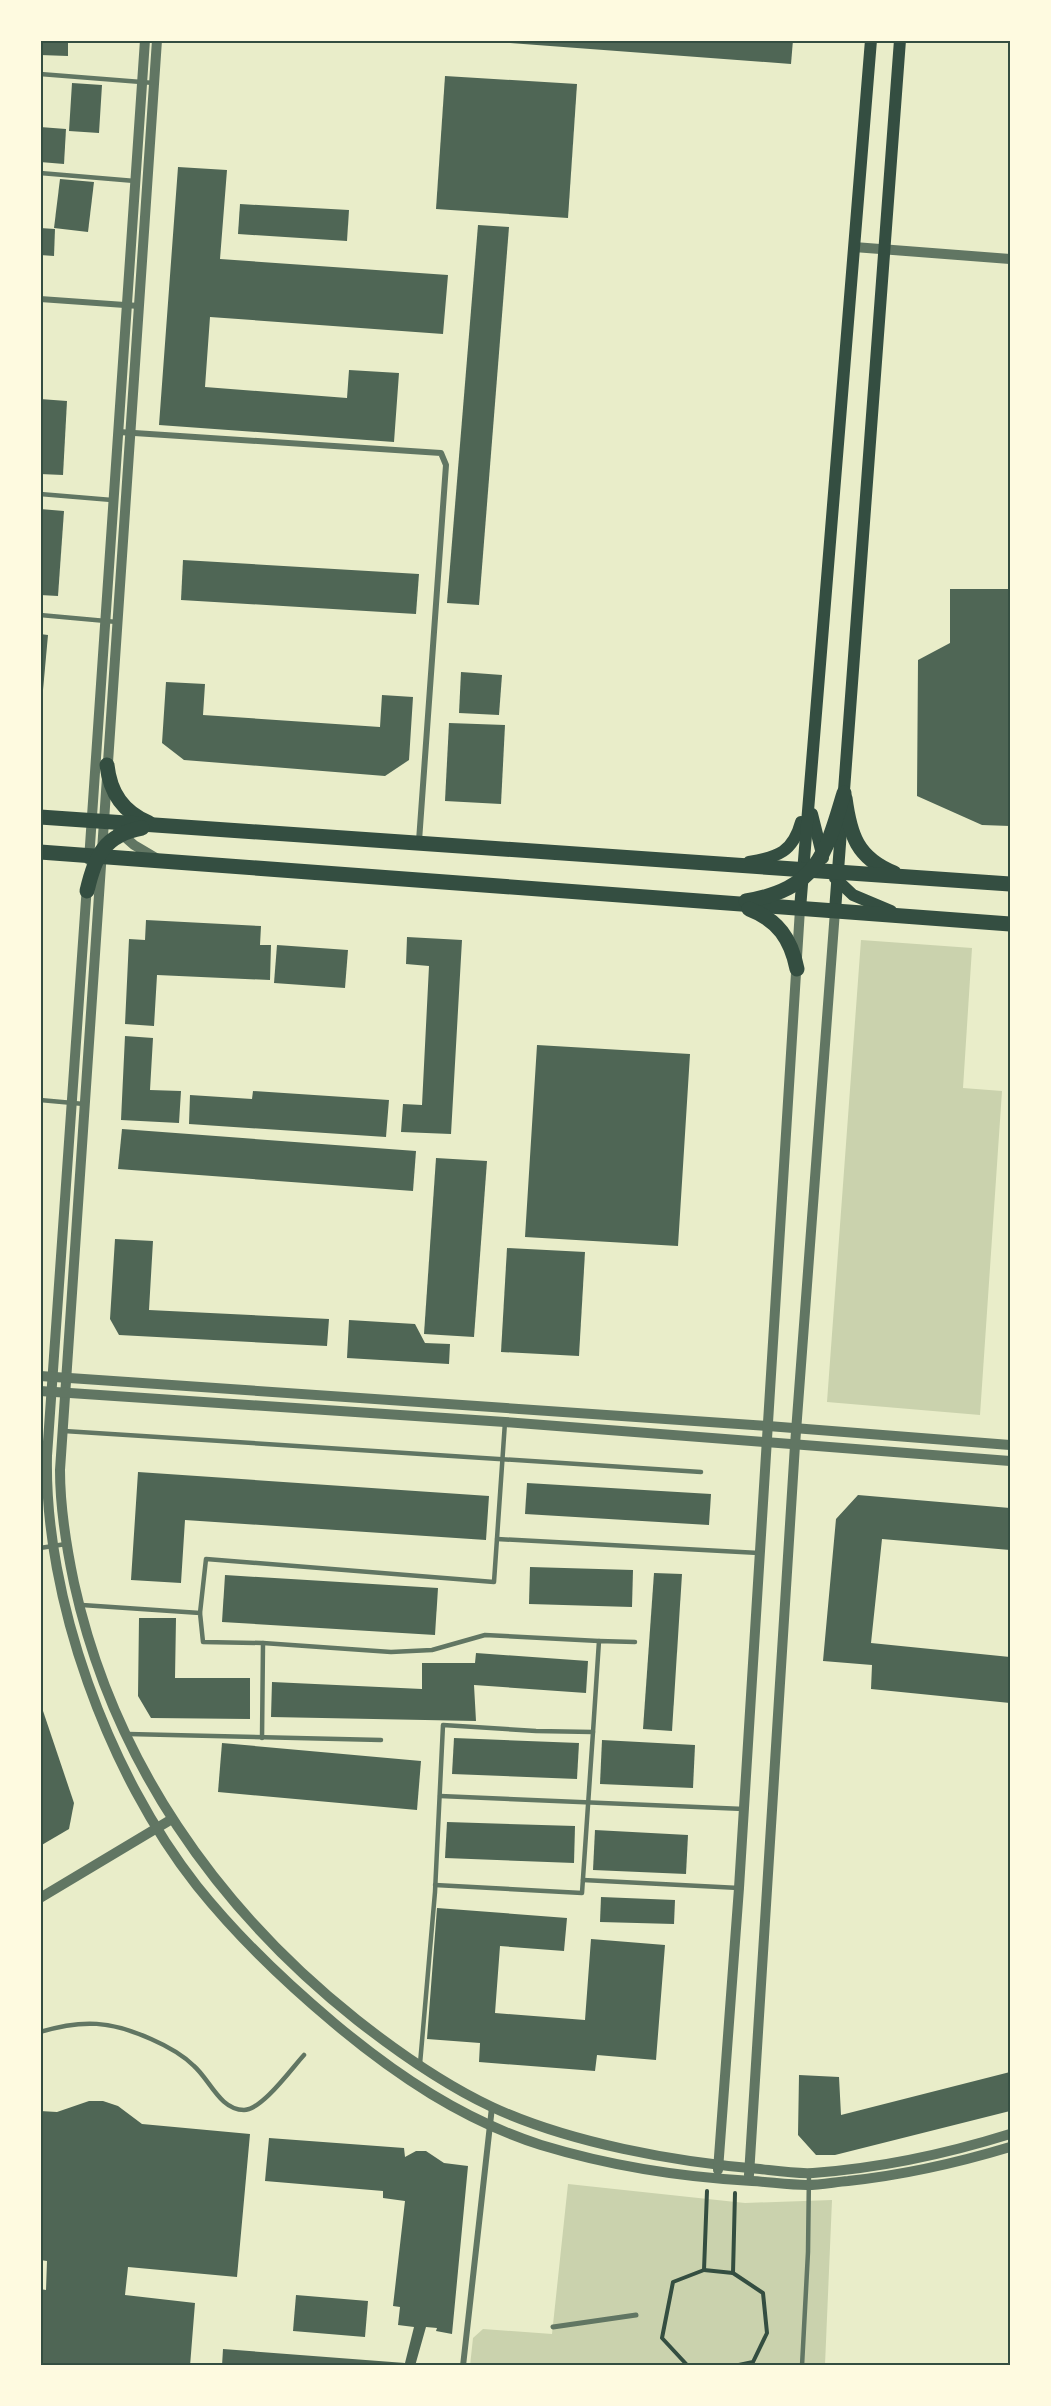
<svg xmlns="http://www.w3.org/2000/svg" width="1051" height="2406" font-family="'Titillium Web',sans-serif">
  <rect width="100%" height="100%" fill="#e9edc9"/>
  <!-- green -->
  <g fill="#cad2ad">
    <polygon points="861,940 972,948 963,1088 1002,1091 980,1415 827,1402"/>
    <polygon points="568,2184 745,2203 832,2200 825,2365 470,2366 473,2338 483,2329 552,2334"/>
  </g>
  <!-- building -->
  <g fill="#4f6655">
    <polygon points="40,40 68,40 68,56 40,55"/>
    <polygon points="510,40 793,40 791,64 510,43"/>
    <polygon points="445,76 577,84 568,218 436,209"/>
    <polygon points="72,83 102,85 99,133 69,131"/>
    <polygon points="40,127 66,129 64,164 40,162"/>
    <polygon points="178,167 227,170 220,259 448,275 443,334 210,317 205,387 347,398 349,370 399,373 394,442 159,425"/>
    <polygon points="60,179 94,182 88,232 54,228"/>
    <polygon points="240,204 349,210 347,241 238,234"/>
    <polygon points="478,225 509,227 479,605 447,603"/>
    <polygon points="40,228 55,229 54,256 40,255"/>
    <polygon points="40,399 67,401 63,475 40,474"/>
    <polygon points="40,509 64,511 58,596 40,595"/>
    <polygon points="183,560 419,574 416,614 181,600"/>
    <polygon points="950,589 1010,589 1010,826 982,825 917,796 918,660 950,643"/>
    <polygon points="40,634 48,635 42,701 40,701"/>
    <polygon points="461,672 502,675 499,715 459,713"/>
    <polygon points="166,682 205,684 203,715 380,727 382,695 413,697 409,760 385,776 184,760 162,743"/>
    <polygon points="449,723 505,725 501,804 445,801"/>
    <polygon points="146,920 261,926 260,945 271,945 270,980 157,975 154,1026 125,1024 129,939 145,940"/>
    <polygon points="407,937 462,940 451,1134 401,1132 403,1104 422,1105 429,966 406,964"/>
    <polygon points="277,945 348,950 345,988 274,983"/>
    <polygon points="125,1036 153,1038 150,1090 181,1091 179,1123 121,1120"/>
    <polygon points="537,1045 690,1054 678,1246 525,1237"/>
    <polygon points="253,1091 389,1100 386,1137 189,1124 190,1095 252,1099"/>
    <polygon points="122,1129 416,1151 413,1191 118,1169"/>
    <polygon points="436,1158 487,1161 474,1337 424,1334"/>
    <polygon points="115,1239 153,1241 149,1310 329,1319 327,1346 119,1335 110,1319"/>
    <polygon points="507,1248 585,1252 579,1356 501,1352"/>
    <polygon points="349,1320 415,1324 425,1343 450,1344 449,1364 347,1358"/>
    <polygon points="138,1472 489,1496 486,1540 185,1520 181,1583 131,1580"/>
    <polygon points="527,1483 711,1494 709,1525 525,1514"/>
    <polygon points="858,1495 1010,1508 1010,1550 882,1539 871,1643 1010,1657 1010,1703 871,1689 872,1665 823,1661 836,1519"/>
    <polygon points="530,1567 633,1570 632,1607 529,1604"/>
    <polygon points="654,1573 682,1574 672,1731 643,1729"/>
    <polygon points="225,1575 438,1588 435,1635 222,1622"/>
    <polygon points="139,1618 176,1618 175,1678 250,1678 250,1719 151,1718 138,1696"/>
    <polygon points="476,1653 588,1661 586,1693 474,1685 476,1721 271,1717 272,1682 422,1689 422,1663 475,1663"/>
    <polygon points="40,1702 74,1803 69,1829 40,1846"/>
    <polygon points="454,1738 579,1743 577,1779 452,1774"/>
    <polygon points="602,1740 695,1745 693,1788 600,1784"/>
    <polygon points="222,1743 421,1761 417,1810 218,1792"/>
    <polygon points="447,1822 575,1826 574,1863 445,1858"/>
    <polygon points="595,1830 688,1835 686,1874 593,1870"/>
    <polygon points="601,1897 675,1900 674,1924 600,1922"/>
    <polygon points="437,1908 567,1918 564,1951 500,1946 495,2013 585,2020 591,1939 665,1945 656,2060 597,2055 595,2071 479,2062 480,2043 427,2039"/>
    <polygon points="1010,2072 1010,2111 835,2155 816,2155 798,2135 799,2075 839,2077 841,2115"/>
    <polygon points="89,2101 103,2101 118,2106 142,2124 250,2134 237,2277 128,2267 125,2295 195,2303 190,2366 40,2366 40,2289 46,2290 47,2261 40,2260 40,2111 57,2112"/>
    <polygon points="269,2138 404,2148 405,2157 416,2151 426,2151 444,2163 468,2166 452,2334 436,2331 437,2328 426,2327 415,2366 222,2366 223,2349 405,2363 414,2327 398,2325 400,2307 393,2306 405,2201 383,2198 383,2191 265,2181"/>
    <polygon points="296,2295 368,2301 365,2337 293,2331"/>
  </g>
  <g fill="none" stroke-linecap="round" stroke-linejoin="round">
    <!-- path -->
    <g stroke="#344e41" stroke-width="4">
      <polyline points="704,2270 733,2273 763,2293 767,2333 753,2362 734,2366"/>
      <polyline points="733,2273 735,2193"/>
      <polyline points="688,2366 662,2338 673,2282 704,2270 707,2191"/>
    </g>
    <!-- service -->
    <g stroke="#617663" stroke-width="4.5">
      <polyline points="40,74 154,83"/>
      <polyline points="40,173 135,181"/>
      <polyline points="40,494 112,500"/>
      <polyline points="40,615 117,622"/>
      <polyline points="40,1100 84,1104"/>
      <polyline points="64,1431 701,1472"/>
      <polyline points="497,1539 759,1553"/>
      <polyline points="40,1548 66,1544"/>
      <polyline points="82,1605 200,1613 203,1642 263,1643 391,1652 432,1650 485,1635 599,1641"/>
      <polyline points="200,1613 206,1559 494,1582 505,1422"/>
      <polyline points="128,1734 381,1740"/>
      <polyline points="262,1738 263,1643"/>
      <polyline points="440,1796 744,1809"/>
      <polyline points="583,1880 739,1888"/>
      <polyline points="435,1885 582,1893 593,1732"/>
      <path d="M 40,2032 C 83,2019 111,2021 151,2039 C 167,2046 182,2054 194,2066 C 210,2080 220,2110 244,2110 C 262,2110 292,2068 304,2055"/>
      <polyline points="420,2064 435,1892 443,1725 536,1731 593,1732 599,1641 635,1642"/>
      <polyline points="802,2366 808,2252 809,2173"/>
    </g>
    <!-- pedestrian -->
    <polyline stroke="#617663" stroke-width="5" points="553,2327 636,2315"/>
    <!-- minor -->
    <g stroke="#617663" stroke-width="6">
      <polyline points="40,299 139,306"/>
      <polyline points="119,432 441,453 446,465 419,841"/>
      <polyline points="463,2366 492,2107"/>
    </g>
    <!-- tertiary -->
    <g stroke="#617663" stroke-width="10">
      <path d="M 157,40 L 60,1470 C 60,1508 66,1545 74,1583 C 113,1760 216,1908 357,2020 C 399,2053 443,2084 492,2107 C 570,2143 675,2162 760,2169 C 777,2171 796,2174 813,2173 C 881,2168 946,2154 1010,2134"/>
      <polyline points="854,247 1010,259"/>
      <polyline points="118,831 134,845 156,858"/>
      <polyline points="89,860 145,40"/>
      <path d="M 87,885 L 47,1456 C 44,1598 109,1775 197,1886 C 237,1936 285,1982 334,2023 C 396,2075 463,2120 541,2145 C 610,2166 680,2177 752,2181 C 770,2182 789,2185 807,2185 C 821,2185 835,2182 848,2181 C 904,2175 957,2163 1010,2147"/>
      <polyline points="40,1376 768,1426 1010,1445"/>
      <polyline points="40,1391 505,1422 1010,1461"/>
      <polyline points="40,1898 172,1819"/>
      <polyline points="718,2170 739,1888 800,909"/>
      <polyline points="749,2175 795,1445 835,911"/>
    </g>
    <!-- secondary -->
    <g stroke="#344e41" stroke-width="12">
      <polyline points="812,814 823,858"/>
      <path d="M 749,862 C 778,857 793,852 801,822"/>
      <polyline points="835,878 853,895 891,911"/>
      <polyline points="800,909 871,40"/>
      <polyline points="835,911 900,40"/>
    </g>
    <!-- primary -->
    <g stroke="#344e41" stroke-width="15">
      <path d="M 107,765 C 110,793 123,812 149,823"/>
      <path d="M 845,798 C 850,835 857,858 894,873"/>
      <polyline points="40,817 1010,884"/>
      <polyline points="40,852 1010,924"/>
      <path d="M 87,891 C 95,856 104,835 142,828"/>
      <path d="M 746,901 C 817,889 826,854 844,793"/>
      <path d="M 749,909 C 778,920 791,939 797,969"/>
    </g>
  </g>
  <!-- border -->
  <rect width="1051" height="2406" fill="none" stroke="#fefae0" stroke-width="84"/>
  <rect x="42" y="42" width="967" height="2322" fill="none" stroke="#344e41" stroke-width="2"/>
</svg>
